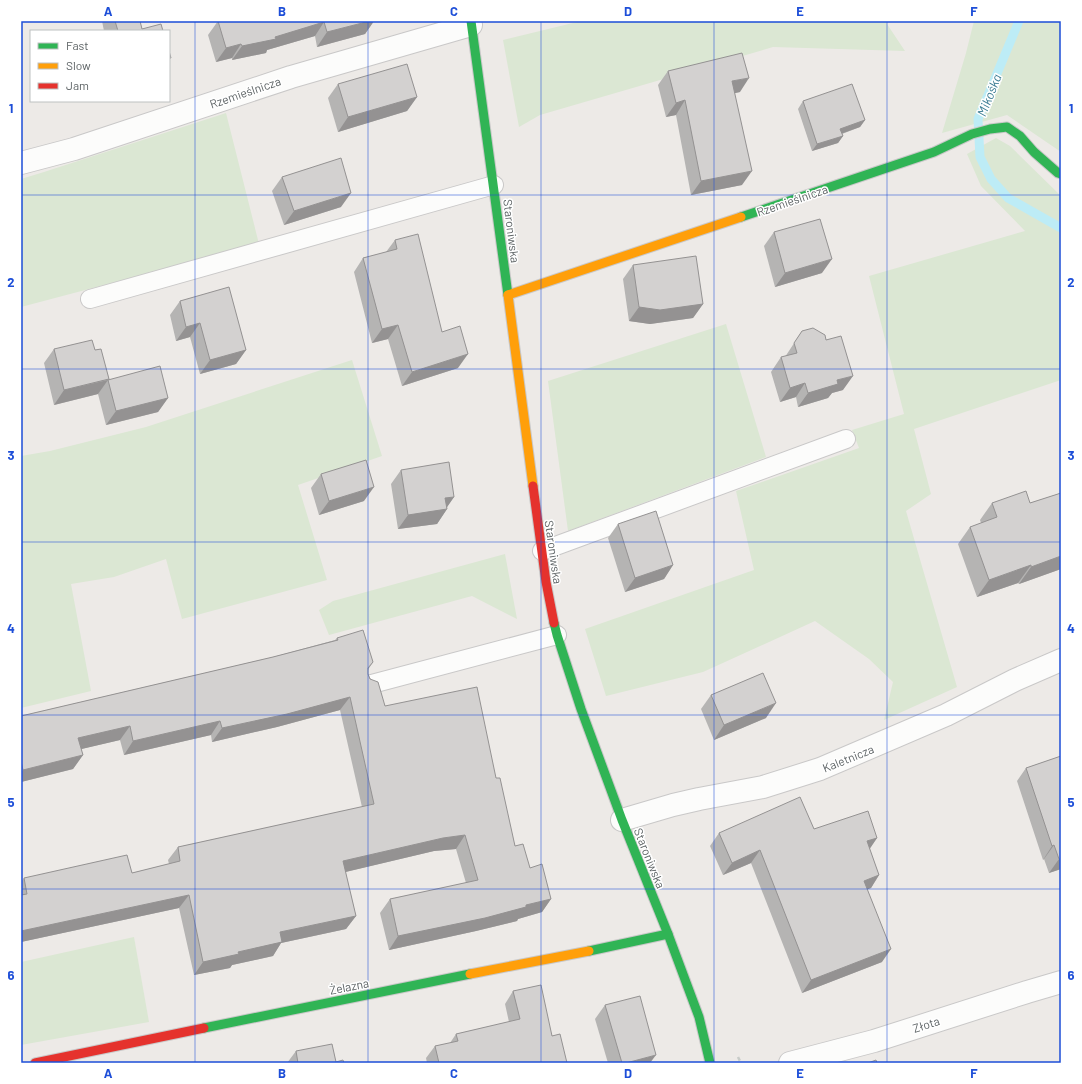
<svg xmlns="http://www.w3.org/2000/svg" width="1082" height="1084" font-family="Barlow,sans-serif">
  <rect width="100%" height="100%" fill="#edeae7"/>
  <!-- green -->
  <g fill="#dbe7d3">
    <polygon points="581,21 885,21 905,51 773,47 540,115 519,127 503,40"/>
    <polygon points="974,21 1061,21 1061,152 1007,115 942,133 966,53"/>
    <polygon points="226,113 259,244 21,307 21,179 44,172"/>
    <polygon points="996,138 1010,146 1061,196 1061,380 914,429 931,494 906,511 957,687 884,720 893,682 869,659 815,621 703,672 606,696 585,629 754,570 736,491 859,448 852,430 904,414 869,276 1025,231 981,186 967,154"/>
    <polygon points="726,324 766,457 568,531 548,381"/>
    <polygon points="352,360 382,456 298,485 327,580 182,619 166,559 114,577 71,584 91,691 21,708 21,456 50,451 146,427"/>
    <polygon points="505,554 517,619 472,596 329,635 319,610 333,601"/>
    <polygon points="134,937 149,1022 21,1045 21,962"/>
  </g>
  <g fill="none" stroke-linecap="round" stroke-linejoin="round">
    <!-- stream -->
    <polyline stroke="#bdecf6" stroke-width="9" points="1019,21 978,119 980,157 991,179 1008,198 1061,228"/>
    <defs>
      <g id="lane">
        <polyline points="90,299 494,185"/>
        <polyline points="542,551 846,439"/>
        <polyline points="368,685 557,635"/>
      </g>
      <g id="street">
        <polyline points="21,163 74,149 291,77 471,25"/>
        <polyline points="622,820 673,805 699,799 763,787 820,769 946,715 1015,680 1061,660"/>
        <polyline points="790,1063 874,1041 1027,992 1061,982"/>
      </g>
      <g id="fast">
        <polyline points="471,21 508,295"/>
        <polyline points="741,217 934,152 972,134 990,129 1007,127 1020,136 1034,152 1058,173 1061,174"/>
        <polyline points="554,623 557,635 581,709 622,820 668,934 699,1017 710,1063"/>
        <polyline points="589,951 668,934"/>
        <polyline points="204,1028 470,974"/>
      </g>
      <g id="slow">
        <polyline points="508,295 533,486"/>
        <polyline points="508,295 741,217"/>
        <polyline points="470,974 589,951"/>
      </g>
      <g id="jam">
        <polyline points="533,486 546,582 554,623"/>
        <polyline points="35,1063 204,1028"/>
      </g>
    </defs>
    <!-- lane casing -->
    <use href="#lane" stroke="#c9c8c8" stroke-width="20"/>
    <!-- street casing -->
    <use href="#street" stroke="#c9c8c8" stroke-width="24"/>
    <!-- fast casing -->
    <use href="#fast" stroke="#c9c8c8" stroke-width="11"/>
    <!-- slow casing -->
    <use href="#slow" stroke="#c9c8c8" stroke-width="11"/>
    <!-- jam casing -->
    <use href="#jam" stroke="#c9c8c8" stroke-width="11"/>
    <!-- path -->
    <polyline stroke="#c8ccc9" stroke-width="2.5" stroke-dasharray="4 2" stroke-linecap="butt" points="738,1057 741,1063"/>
    <!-- lane -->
    <use href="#lane" stroke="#fcfcfb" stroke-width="18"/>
    <!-- street -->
    <use href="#street" stroke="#fcfcfb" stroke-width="22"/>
    <!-- fast -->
    <use href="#fast" stroke="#30b455" stroke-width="9"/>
    <!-- slow -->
    <use href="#slow" stroke="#ff9f0a" stroke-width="9"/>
    <!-- jam -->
    <use href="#jam" stroke="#e5322d" stroke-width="9"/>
  </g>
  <!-- wall -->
  <g fill="#b5b4b3">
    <polygon points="102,21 140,21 142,29 163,31 104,31"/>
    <polygon points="218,21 374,21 365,34 317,47 315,36 267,50 266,53 232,60 232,58 216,62 208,35"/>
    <polygon points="668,71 740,92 734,93 742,185 691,195 676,115 666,117 658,85"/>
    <polygon points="338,84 417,97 407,111 338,132 328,98"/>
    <polygon points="803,101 865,120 860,127 842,134 843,136 838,143 812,151 798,109"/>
    <polygon points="282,177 341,207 284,225 272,191"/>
    <polygon points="774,232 822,273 775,287 764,246"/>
    <polygon points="395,240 442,332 458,368 402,386 388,339 372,343 354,272 363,258 386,252"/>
    <polygon points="633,265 703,304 693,318 650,324 629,321 623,279"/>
    <polygon points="180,301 246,350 236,364 200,374 190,337 176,341 170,315"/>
    <polygon points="802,331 826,340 843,390 832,393 828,398 798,407 796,397 780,402 771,372 781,357 785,357"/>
    <polygon points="54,349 95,350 109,379 168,398 158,412 106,425 98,394 54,405 44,363"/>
    <polygon points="401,470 454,497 447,507 447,509 437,524 398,529 391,484"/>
    <polygon points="321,474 364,501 319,515 311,488"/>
    <polygon points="1061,493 1061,569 1019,584 1018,583 977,597 958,544 970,527 981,523 980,520 992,503 1030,503"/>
    <polygon points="618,524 673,565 664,579 625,592 608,538"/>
    <polygon points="337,638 373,662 368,670 368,674 385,706 496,778 515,846 551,899 542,912 518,919 517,921 476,931 389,950 380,913 390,899 466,883 456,849 434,851 345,872 356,916 346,929 281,943 273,956 232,965 230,968 194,975 179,908 21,942 21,882 24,878 132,873 169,864 168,860 178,847 362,807 340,710 277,727 212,742 211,735 124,755 120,740 81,749 83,755 73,769 21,782 21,716 273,657 335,640"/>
    <polygon points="711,695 766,718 714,740 701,709"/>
    <polygon points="1061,756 1061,869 1049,873 1044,859 1043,860 1017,781 1026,768"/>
    <polygon points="814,829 877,838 869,849 879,875 871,888 867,889 882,962 802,993 751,863 723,875 710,846 719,833"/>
    <polygon points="513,991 552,1036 567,1063 427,1063 426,1058 435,1046 450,1043 456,1034 509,1022 505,1004"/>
    <polygon points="605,1005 650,1063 608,1063 595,1019"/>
    <polygon points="296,1051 336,1062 344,1063 287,1063"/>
  </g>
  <!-- shaded-wall -->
  <g fill="#949292">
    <polygon points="370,21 374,21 365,34 317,47 327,32"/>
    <polygon points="324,22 315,36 267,50 266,53 232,60 242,46"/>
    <polygon points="241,44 232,58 216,62 226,48"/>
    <polygon points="749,78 740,92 722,96 732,81"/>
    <polygon points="417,97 407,111 338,132 348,117"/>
    <polygon points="685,100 676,115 666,117 676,103"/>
    <polygon points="865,120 860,127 835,136 840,129"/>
    <polygon points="843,136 838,143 812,151 817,144"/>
    <polygon points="752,171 742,185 691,195 701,181"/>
    <polygon points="351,193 341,207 284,225 294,211"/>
    <polygon points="832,259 822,273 775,287 785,273"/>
    <polygon points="703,304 693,318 650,324 629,321 639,307"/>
    <polygon points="200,323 190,337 176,341 186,327"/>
    <polygon points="398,325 388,339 372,343 382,329"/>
    <polygon points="246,350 236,364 200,374 210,360"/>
    <polygon points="468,354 458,368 402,386 412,372"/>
    <polygon points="853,376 843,390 832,393 828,398 798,407 808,393 837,380"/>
    <polygon points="108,380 98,394 54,405 64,390"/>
    <polygon points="805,383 796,397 780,402 790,388"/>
    <polygon points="168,398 158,412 106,425 116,411"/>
    <polygon points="374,487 364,501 319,515 329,501"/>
    <polygon points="454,497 445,510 447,509 437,524 398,529 408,515 445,498"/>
    <polygon points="1061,556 1061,569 1019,584 1031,567"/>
    <polygon points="673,565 664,579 625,592 635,578"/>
    <polygon points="1031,565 1018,583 977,597 989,580"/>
    <polygon points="350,697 340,710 277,727 212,742 222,728"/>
    <polygon points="776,703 766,718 714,740 724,725"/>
    <polygon points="220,721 211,735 124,755 133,741"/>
    <polygon points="130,726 120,740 69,752 78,738"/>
    <polygon points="83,755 73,769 21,782 21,773 23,770"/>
    <polygon points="465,835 456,849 434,851 333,875 343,861 443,838"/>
    <polygon points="877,838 869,850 867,841"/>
    <polygon points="1054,845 1044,859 1043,860 1052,846"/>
    <polygon points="760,850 751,863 723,875 732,863"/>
    <polygon points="1059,859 1061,859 1061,869 1049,873"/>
    <polygon points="879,875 871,888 855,894 864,881"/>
    <polygon points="189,895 179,908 21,942 21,931"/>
    <polygon points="551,899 542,912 518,919 517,921 476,931 389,950 398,936 526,905"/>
    <polygon points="356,916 346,929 281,943 273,956 232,965 230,968 194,975 203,962 238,952 280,932"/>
    <polygon points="891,949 882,962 802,993 811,980"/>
    <polygon points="656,1055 650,1063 626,1063"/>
  </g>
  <!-- building -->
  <g fill="#d3d1d0" stroke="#949292">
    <polygon points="115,21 140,21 142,29 161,24 163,31 118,31"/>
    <polygon points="218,21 370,21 327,32 324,22 275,37 276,39 242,46 241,44 226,48"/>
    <polygon points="169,51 171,58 169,58"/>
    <polygon points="742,53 749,78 732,81 752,171 701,181 685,100 676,103 668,71"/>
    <polygon points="407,64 417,97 348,117 338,84"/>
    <polygon points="852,84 865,120 840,129 843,136 817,144 803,101"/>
    <polygon points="341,158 351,193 294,211 282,177"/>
    <polygon points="820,219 832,259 785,273 774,232"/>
    <polygon points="418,234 442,332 460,326 468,354 412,372 398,325 382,329 363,258 397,249 395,240"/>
    <polygon points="696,256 703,304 660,310 639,307 633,265"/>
    <polygon points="229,287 246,350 210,360 200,323 186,327 180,301"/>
    <polygon points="813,328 825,335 826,340 841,336 853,376 837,380 838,384 808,393 805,383 790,388 781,357 797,353 794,343 802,331"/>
    <polygon points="92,340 95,350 101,349 109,379 64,390 54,349"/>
    <polygon points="160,366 168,398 116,411 108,380"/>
    <polygon points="366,460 374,487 329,501 321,474"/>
    <polygon points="449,462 454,497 445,498 447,509 408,515 401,470"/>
    <polygon points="1026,491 1030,503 1061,493 1061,556 1031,567 1031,565 989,580 970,527 997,517 992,503"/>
    <polygon points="656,511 673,565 635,578 618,524"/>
    <polygon points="363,630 373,662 368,668 368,674 370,679 378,682 385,706 477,687 496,778 500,778 515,846 523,844 530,868 542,864 551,899 526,905 526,907 485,918 398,936 390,899 478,880 465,835 443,838 343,861 356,916 280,932 282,942 238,952 239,954 203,962 189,895 21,931 21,895 27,894 24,878 127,855 132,873 180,861 178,847 374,804 350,697 287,714 222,728 220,721 133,741 130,726 78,738 83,755 23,770 21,761 21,716 273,657 338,640 337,638"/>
    <polygon points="763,673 776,703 724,725 711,695"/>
    <polygon points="1061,756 1061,859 1059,859 1054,845 1052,846 1026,768"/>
    <polygon points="800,797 814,829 868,811 877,838 867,841 879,875 864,881 891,949 811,980 760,850 732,863 719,833"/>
    <polygon points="541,985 552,1036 560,1034 567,1063 439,1063 435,1046 458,1041 456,1034 520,1019 513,991"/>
    <polygon points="640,996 656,1055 626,1063 622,1063 605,1005"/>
    <polygon points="332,1044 336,1062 343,1060 344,1063 298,1063 296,1051"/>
    <polygon points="876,1060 877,1063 868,1063"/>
  </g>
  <!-- grid -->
  <path fill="none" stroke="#1d4ed8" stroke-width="1" stroke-opacity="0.55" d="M 195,21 L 195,1063M 368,21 L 368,1063M 541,21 L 541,1063M 714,21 L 714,1063M 887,21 L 887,1063M 21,195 L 1061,195M 21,369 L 1061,369M 21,542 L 1061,542M 21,715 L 1061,715M 21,889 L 1061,889"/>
  <g text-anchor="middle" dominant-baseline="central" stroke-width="3" stroke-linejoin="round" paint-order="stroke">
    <!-- street labels -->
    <g font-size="12" fill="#5d6365" stroke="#fff">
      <text transform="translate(245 92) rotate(-19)">Rzemieślnicza</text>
      <text transform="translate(792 200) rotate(-19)">Rzemieślnicza</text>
      <text transform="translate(512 231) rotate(83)">Staroniwska</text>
      <text transform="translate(554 552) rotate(82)">Staroniwska</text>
      <text transform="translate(848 758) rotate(-22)">Kaletnicza</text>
      <text transform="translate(650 858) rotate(68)">Staroniwska</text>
      <text transform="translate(349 986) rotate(-11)">Żelazna</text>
      <text transform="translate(926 1024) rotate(-18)">Złota</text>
    </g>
    <!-- water labels -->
    <g font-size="13" font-style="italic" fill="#3c7d94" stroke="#fff">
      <text transform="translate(989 95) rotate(-68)">Mikośka</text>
    </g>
  </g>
  <!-- border -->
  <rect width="1082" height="1084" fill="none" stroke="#ffffff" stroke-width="44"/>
  <!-- legend -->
  <rect x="30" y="30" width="140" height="72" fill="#ffffff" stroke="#bec1c1"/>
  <rect x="38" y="43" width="20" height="6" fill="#30b455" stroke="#bec1c1"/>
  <text x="66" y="50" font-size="12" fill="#5d6365">Fast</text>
  <rect x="38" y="63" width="20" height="6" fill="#ff9f0a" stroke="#bec1c1"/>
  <text x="66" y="70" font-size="12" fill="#5d6365">Slow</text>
  <rect x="38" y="83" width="20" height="6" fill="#e5322d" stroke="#bec1c1"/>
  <text x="66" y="90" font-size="12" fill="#5d6365">Jam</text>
  <rect x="22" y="22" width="1038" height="1040" fill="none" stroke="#1d4ed8" stroke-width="1.5"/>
  <g font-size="13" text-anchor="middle" font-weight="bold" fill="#1d4ed8">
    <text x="108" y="16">A</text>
    <text x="282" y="16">B</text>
    <text x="454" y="16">C</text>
    <text x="628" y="16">D</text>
    <text x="800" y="16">E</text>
    <text x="974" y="16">F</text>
    <text x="11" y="113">1</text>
    <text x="1071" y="113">1</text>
    <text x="11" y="287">2</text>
    <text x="1071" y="287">2</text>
    <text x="11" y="460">3</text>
    <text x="1071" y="460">3</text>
    <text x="11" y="633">4</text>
    <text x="1071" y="633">4</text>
    <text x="11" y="807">5</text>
    <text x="1071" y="807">5</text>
    <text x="11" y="980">6</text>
    <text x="1071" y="980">6</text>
    <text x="108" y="1078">A</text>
    <text x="282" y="1078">B</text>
    <text x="454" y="1078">C</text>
    <text x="628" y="1078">D</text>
    <text x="800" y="1078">E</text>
    <text x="974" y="1078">F</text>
  </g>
</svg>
